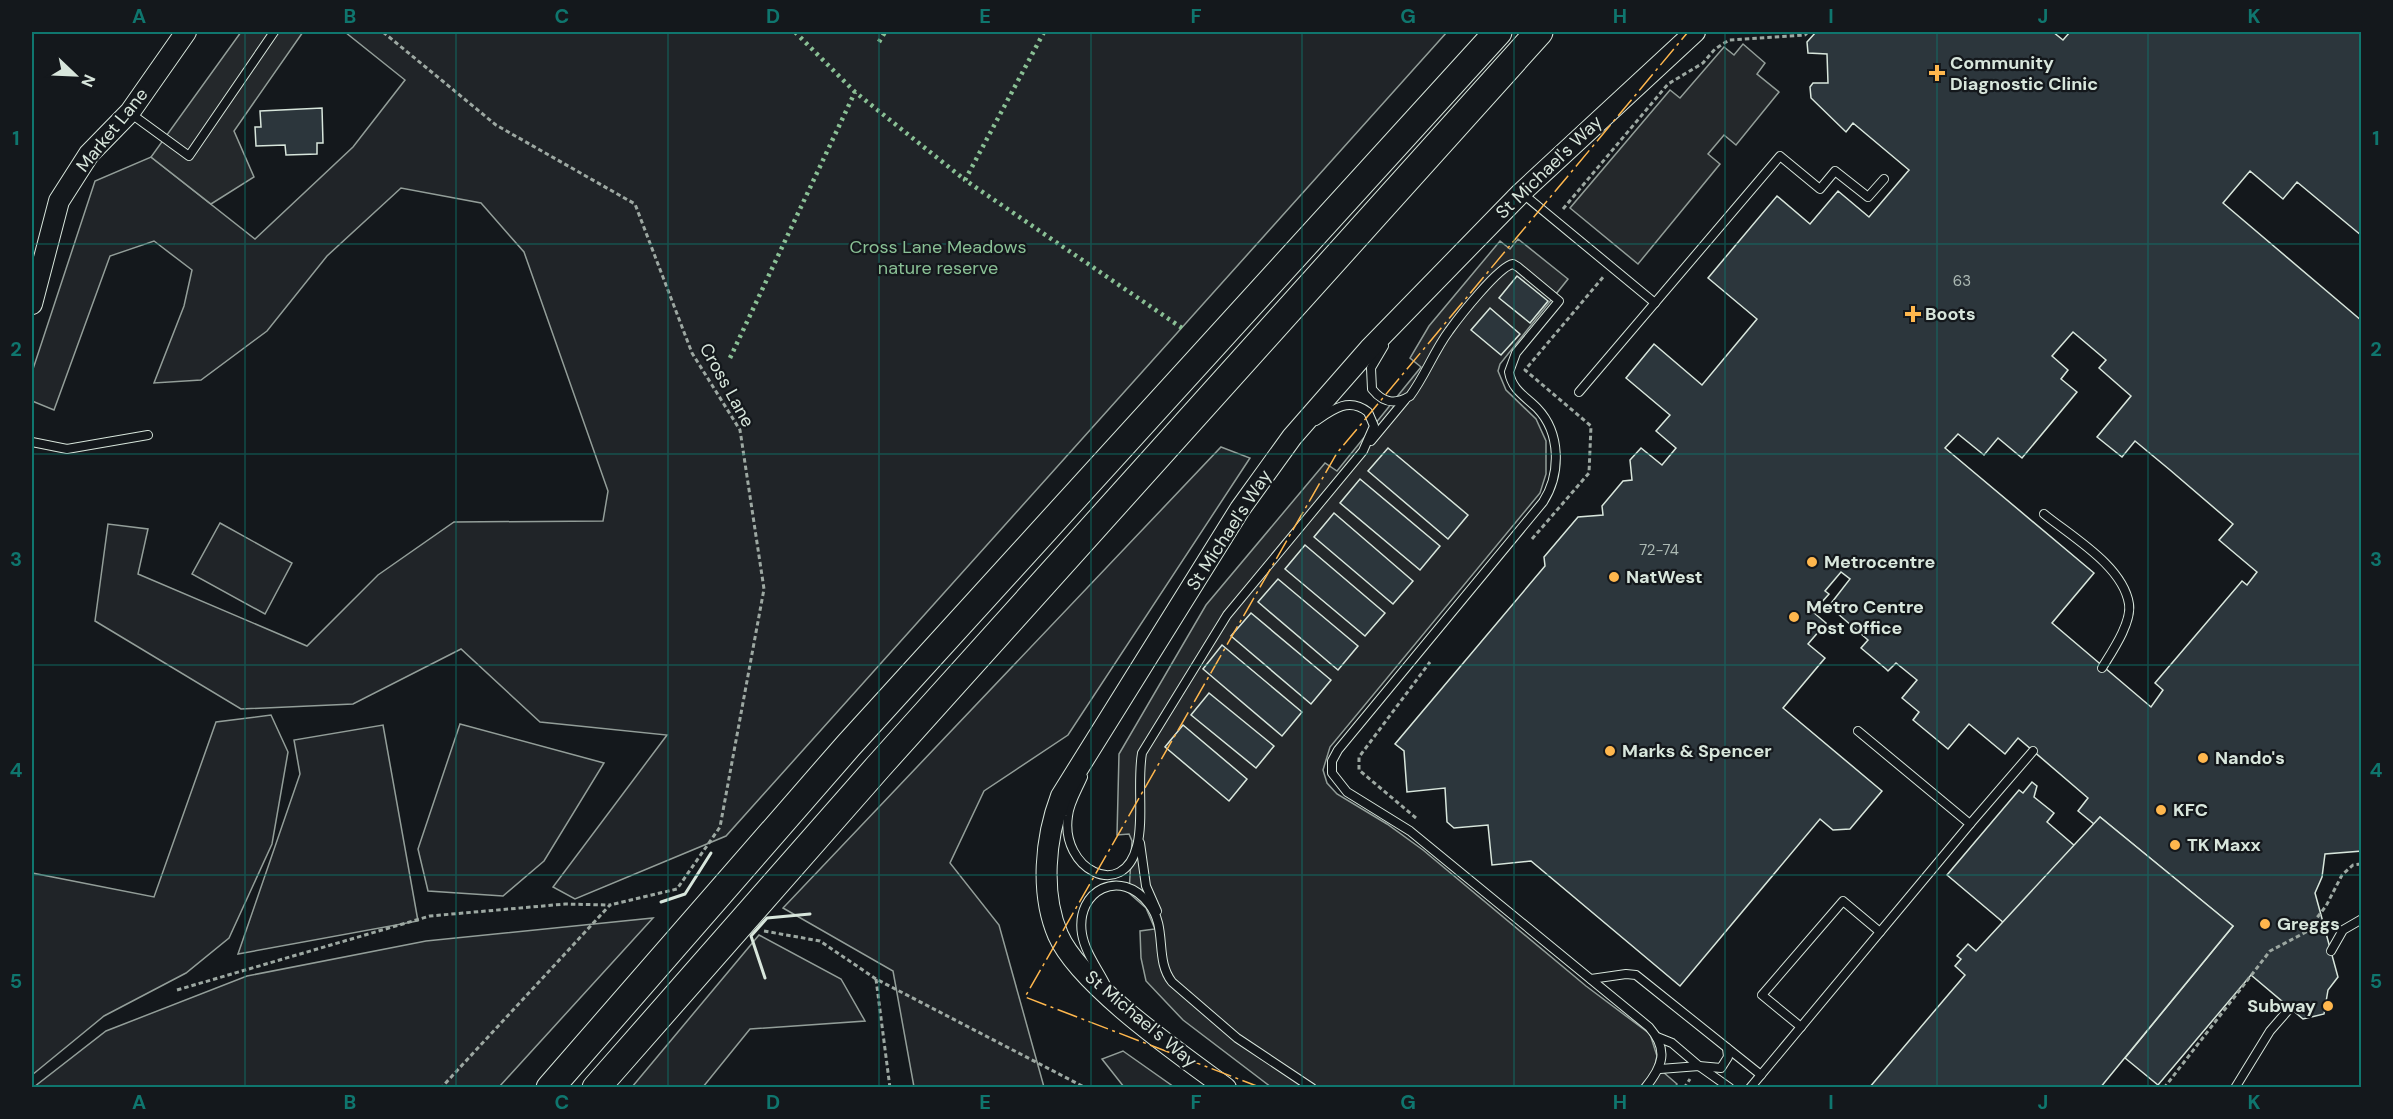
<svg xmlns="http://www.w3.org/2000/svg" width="2393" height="1119" font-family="'DM Sans',sans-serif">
  <rect width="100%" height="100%" fill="#14181c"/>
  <!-- green -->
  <g fill="#202428" stroke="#939e99" stroke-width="1.5">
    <polygon points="345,32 1447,32 726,836 575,899 553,887 667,735 540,722 461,649 353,704 241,709 95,621 108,524 148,529 138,574 307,646 378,575 454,522 603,521 608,491 524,252 481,203 401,188 327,256 267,331 201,380 154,383 184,306 192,270 154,241 110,256 54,410 32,401 32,372 95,181 151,157 255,239 353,147 405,80"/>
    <polygon points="1221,447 1250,458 1068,735 984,791 950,863 999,925 1044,1087 914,1087 893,971 783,908"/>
    <polygon points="220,523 292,563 265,614 192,574"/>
    <polygon points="271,715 288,752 272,844 229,938 186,973 104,1016 32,1075 32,873 154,897 216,722"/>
    <polygon points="460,724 604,763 544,861 503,896 428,891 418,849"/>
    <polygon points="383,725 418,921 238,954 300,774 294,740"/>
    <polygon points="653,918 499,1087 34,1087 106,1031 247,976 426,941"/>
    <polygon points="759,935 841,979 865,1021 750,1029 703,1087 632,1087"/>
    <polygon points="1123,1051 1174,1087 1124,1087 1102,1059"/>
  </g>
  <!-- parking -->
  <g fill="#24282b" stroke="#939e99" stroke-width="1.5">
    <polygon points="241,32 303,32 234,131 254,177 211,204 151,157"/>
    <polygon points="1743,44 1765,63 1757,74 1779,92 1736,145 1724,135 1708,154 1720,164 1638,264 1570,208 1670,90 1680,98 1724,47 1734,55"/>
    <polygon points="1518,239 1568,279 1500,364 1498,371 1506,390 1536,419 1546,441 1546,474 1540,493 1330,747 1323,770 1327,783 1337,794 1387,824 1423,850 1586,986 1650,1034 1657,1056 1655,1065 1677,1084 1674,1088 1271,1087 1183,1020 1146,981 1141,958 1140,931 1155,929 1146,908 1129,893 1132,841 1129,834 1117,835 1119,754 1206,605 1325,463 1337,471 1421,367 1410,358 1429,326 1500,241 1510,249"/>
  </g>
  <!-- building -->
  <g fill="#2c363c" stroke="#d8e6dc" stroke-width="1.5" fill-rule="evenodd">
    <path d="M 1816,32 L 2053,32 L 2063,40 L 2070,32 L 2362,32 L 2362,236 L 2297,182 L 2283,199 L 2250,171 L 2223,203 L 2362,321 L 2362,851 L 2325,854 L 2322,877 L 2315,893 L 2338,977 L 2328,990 L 2324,1014 L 2303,1019 L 2251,975 L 2158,1085 L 2125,1058 L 2233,926 L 2100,817 L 2094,824 L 2078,811 L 2088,798 L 2018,738 L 2005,754 L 1969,724 L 1948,749 L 1913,720 L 1919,712 L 1902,698 L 1917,680 L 1896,663 L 1888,671 L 1886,669 L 1861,648 L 1868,640 L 1829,606 L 1850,579 L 1841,572 L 1825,591 L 1829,594 L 1813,612 L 1826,623 L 1808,644 L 1825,658 L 1783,708 L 1882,791 L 1850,829 L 1833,830 L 1820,819 L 1680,986 L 1531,861 L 1492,865 L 1488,825 L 1454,828 L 1447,822 L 1445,788 L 1407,792 L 1404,751 L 1395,744 L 1545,566 L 1544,557 L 1578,517 L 1603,515 L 1602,506 L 1623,481 L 1632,480 L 1630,460 L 1641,448 L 1662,465 L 1676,448 L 1656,431 L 1670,415 L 1626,378 L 1654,344 L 1702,385 L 1757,319 L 1708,278 L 1777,196 L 1810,224 L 1838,191 L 1869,217 L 1909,170 L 1853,123 L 1846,132 L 1811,98 L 1810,87 L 1813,83 L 1828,83 L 1827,54 L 1808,53 L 1807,42 ZM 2073,332 L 2106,360 L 2099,368 L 2131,396 L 2097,437 L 2122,457 L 2135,441 L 2170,470 L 2233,524 L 2219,540 L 2257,572 L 2247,585 L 2242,581 L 2155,683 L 2163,690 L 2151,707 L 2052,623 L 2094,573 L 1945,448 L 1958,434 L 1984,455 L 1998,438 L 2022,458 L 2077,392 L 2061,379 L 2068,370 L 2052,356 Z"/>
    <polygon points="322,108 323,143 317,143 317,154 286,155 285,145 256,146 255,127 261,127 260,111"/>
    <polygon points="1517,276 1548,301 1530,323 1499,298"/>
    <polygon points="1490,308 1520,334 1501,355 1471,330"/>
    <polygon points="1388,448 1468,515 1448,539 1368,471"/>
    <polygon points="1360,479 1440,546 1420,570 1340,503"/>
    <polygon points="1334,513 1413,581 1393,604 1314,537"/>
    <polygon points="1305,545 1385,613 1365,636 1285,569"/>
    <polygon points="1278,579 1358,646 1338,670 1258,602"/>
    <polygon points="1251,613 1331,680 1311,704 1231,636"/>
    <polygon points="1222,645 1302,712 1282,736 1203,669"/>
    <polygon points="1209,693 1274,746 1256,768 1191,715"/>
    <polygon points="1183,725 1247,779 1229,801 1165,747"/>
    <polygon points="2032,782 2037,786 2034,797 2054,813 2047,822 2075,846 2004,923 1947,875 2019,790 2023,793"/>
    <polygon points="2100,817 2233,926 2100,1088 1869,1088 1965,975 1955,966 1961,959 1957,956 1968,944 1976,951"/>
  </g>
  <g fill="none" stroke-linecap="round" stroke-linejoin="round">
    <defs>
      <g id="service">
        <polyline points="130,113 189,156 274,32"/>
        <polyline points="1522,193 1655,303"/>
        <path d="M 1384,346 L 1371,368 L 1372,389 C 1383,403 1395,405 1410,396 C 1425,376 1434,351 1449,331 C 1459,317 1499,266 1513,264 L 1518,267 L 1559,301 L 1516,353 L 1509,372 C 1512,390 1525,396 1537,408 C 1561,433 1561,474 1543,502 L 1338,750 L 1332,761 L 1332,773 L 1347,792 L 1410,831 L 1649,1027 C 1669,1050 1663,1066 1645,1088"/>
        <polyline points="1579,392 1780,156 1820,189 1835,171 1868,197 1884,179"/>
        <polyline points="1371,441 1405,400"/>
        <polyline points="32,442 67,449 148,435"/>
        <path d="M 2044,514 C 2072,537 2123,566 2129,604 C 2132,623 2111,653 2102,668"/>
        <path d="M 1083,777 C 1078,789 1069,803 1068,816 C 1060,869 1123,902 1137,846 C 1144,820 1137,782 1142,753 L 1227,615 L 1363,451 L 1374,426 L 1368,412 C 1349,397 1333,409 1316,421"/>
        <polyline points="1970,824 2033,751"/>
        <polyline points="1140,843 1146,886 1157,911"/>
        <polyline points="2331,951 2343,930 2362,919"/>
        <polyline points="1591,979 1626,974 1636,975 1761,1075"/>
        <path d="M 1106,985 C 1098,969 1085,952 1082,934 C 1075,890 1121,867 1149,904 C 1168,928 1154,959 1172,982 L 1237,1038 L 1312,1088"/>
        <polyline points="1801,1027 1762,995 1843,901 1880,932"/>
        <polyline points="1657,1037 1672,1043 1699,1066 1730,1088"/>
        <polyline points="1660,1069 1699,1066 1721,1068 1728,1057 1727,1048"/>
        <polyline points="1750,1088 1970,824 1858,731"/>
        <polyline points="2235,1088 2270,1031 2290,1008"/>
      </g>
      <g id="tertiary">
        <polyline points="32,304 59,201 89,154 130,112 186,32"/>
        <path d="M 1226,1088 C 1180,1054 1080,985 1058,935 C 1040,893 1045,838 1061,796 L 1240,509 L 1292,437 L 1369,349 L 1521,193 L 1695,32"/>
      </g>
      <g id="trunk">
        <polyline points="550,1088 848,746 1498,32"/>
        <polyline points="596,1088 878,767 1539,32"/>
      </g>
    </defs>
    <!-- service casing -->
    <use href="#service" stroke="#d8e6dc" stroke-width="10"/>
    <!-- tertiary casing -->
    <use href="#tertiary" stroke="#d8e6dc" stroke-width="22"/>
    <!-- trunk casing -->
    <use href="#trunk" stroke="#d8e6dc" stroke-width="29"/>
    <!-- path -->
    <g stroke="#9da8a2" stroke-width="3" stroke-dasharray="4.5 3" stroke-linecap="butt">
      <polyline points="383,32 496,125 635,204 692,353 740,430 764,589 720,827 677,889 610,905"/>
      <polyline points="1563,209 1668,84 1703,63 1715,49 1729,40 1805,35 1808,32"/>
      <polyline points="1532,539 1589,473 1591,426 1525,370 1604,276"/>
      <polyline points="1416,818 1359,770 1359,757 1430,662"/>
      <polyline points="764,931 820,941 876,979 1086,1088"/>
      <polyline points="876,979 890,1088"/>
      <polyline points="177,990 430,916 565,904 610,905 441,1088"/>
      <polyline points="1684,1088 1690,1079"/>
      <polyline points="2132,1088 2136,1088"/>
      <polyline points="2164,1088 2270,951 2306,932 2326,906 2342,875 2353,865 2362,864"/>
    </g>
    <!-- service -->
    <use href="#service" stroke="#14181c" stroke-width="8"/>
    <!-- tertiary -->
    <use href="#tertiary" stroke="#14181c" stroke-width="20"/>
    <!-- trunk -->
    <use href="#trunk" stroke="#14181c" stroke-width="27"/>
    <!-- hedge -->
    <g stroke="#8ac095" stroke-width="4.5" stroke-dasharray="3 4.5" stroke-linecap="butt">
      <polyline points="795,32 855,92 965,180"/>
      <polyline points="1044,32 965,180 1182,328"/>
      <polyline points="879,42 885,32"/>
      <polyline points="730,358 855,92"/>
    </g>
    <!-- wall -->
    <g stroke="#d8e6dc" stroke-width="3">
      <polyline points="661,902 685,894 711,853"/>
      <polyline points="765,978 751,936 767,918 810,914"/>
    </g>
    <!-- power -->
    <polyline stroke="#ffb74d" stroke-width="1.5" stroke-dasharray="21 4.5 3 4.5" stroke-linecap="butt" points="1262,1088 1025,997 1337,453 1688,32"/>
  </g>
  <!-- grid -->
  <path fill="none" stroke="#0f766e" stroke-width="1.5" stroke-opacity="0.55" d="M 245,32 L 245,1088M 456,32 L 456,1088M 668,32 L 668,1088M 879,32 L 879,1088M 1091,32 L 1091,1088M 1302,32 L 1302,1088M 1514,32 L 1514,1088M 1725,32 L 1725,1088M 1937,32 L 1937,1088M 2148,32 L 2148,1088M 32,244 L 2362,244M 32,454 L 2362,454M 32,665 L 2362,665M 32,875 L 2362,875"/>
  <!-- markers -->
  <g fill="#ffb74d" stroke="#14181c" stroke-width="2">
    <path d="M1934 64h6v6h6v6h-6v6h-6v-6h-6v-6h6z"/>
    <path d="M1910 305h6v6h6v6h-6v6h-6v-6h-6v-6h6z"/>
    <circle cx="1812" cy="562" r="6"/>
    <circle cx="1614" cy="577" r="6"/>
    <circle cx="1794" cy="617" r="6"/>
    <circle cx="1610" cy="751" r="6"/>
    <circle cx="2203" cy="758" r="6"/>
    <circle cx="2161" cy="810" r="6"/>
    <circle cx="2175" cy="845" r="6"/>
    <circle cx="2265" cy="924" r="6"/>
    <circle cx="2328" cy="1006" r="6"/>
  </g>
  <g text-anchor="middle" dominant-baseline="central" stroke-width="4.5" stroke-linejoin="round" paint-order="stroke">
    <!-- number labels -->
    <g font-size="15" fill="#adbab4">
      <text x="1962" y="281">63</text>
      <text x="1659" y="550">72-74</text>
    </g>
    <!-- poi labels -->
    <g font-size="18" font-weight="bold" fill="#d8e6dc" stroke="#14181c" text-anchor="start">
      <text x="1950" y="63">Community<tspan x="1950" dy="21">Diagnostic Clinic</tspan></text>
      <text x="1925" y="314">Boots</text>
      <text x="1824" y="562">Metrocentre</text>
      <text x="1626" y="577">NatWest</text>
      <text x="1806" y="607">Metro Centre<tspan x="1806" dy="21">Post Office</tspan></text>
      <text x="1622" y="751">Marks &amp; Spencer</text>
      <text x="2215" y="758">Nando's</text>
      <text x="2173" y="810">KFC</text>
      <text x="2187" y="845">TK Maxx</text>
      <text x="2277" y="924">Greggs</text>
      <text x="2316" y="1006" text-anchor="end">Subway</text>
    </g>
    <!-- street labels -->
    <g font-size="18" fill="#d8e6dc" stroke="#14181c">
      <text transform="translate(112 130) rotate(-51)">Market Lane</text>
      <text transform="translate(1549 167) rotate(-44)">St Michael's Way</text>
      <text transform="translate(727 385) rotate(61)">Cross Lane</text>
      <text transform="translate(1229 530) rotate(-57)">St Michael's Way</text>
      <text transform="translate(1141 1019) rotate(40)">St Michael's Way</text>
    </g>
    <!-- park labels -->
    <g font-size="18" fill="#8ac095" stroke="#14181c">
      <text x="938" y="247">Cross Lane Meadows<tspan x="938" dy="21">nature reserve</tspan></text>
    </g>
  </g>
  <!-- border -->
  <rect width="2393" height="1119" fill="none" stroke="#14181c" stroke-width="66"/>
  <!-- north arrow -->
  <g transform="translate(75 75) rotate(113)" stroke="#14181c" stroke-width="4.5" paint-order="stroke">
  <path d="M0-4.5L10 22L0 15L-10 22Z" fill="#d8e6dc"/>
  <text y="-9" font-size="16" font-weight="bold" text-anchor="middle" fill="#d8e6dc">N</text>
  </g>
  <rect x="33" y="33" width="2327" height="1053" fill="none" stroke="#0f766e" stroke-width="2"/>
  <g font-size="20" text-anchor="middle" font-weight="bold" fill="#0f766e">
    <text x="139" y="23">A</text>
    <text x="350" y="23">B</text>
    <text x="562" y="23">C</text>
    <text x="773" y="23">D</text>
    <text x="985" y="23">E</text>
    <text x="1196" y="23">F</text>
    <text x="1408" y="23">G</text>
    <text x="1620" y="23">H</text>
    <text x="1831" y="23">I</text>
    <text x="2043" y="23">J</text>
    <text x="2254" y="23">K</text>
    <text x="16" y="145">1</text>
    <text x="2376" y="145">1</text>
    <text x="16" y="356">2</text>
    <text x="2376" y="356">2</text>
    <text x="16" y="566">3</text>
    <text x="2376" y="566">3</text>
    <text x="16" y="777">4</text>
    <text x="2376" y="777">4</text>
    <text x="16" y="988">5</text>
    <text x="2376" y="988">5</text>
    <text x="139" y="1109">A</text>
    <text x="350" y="1109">B</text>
    <text x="562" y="1109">C</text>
    <text x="773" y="1109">D</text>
    <text x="985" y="1109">E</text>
    <text x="1196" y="1109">F</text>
    <text x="1408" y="1109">G</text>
    <text x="1620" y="1109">H</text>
    <text x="1831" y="1109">I</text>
    <text x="2043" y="1109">J</text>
    <text x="2254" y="1109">K</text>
  </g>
</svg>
